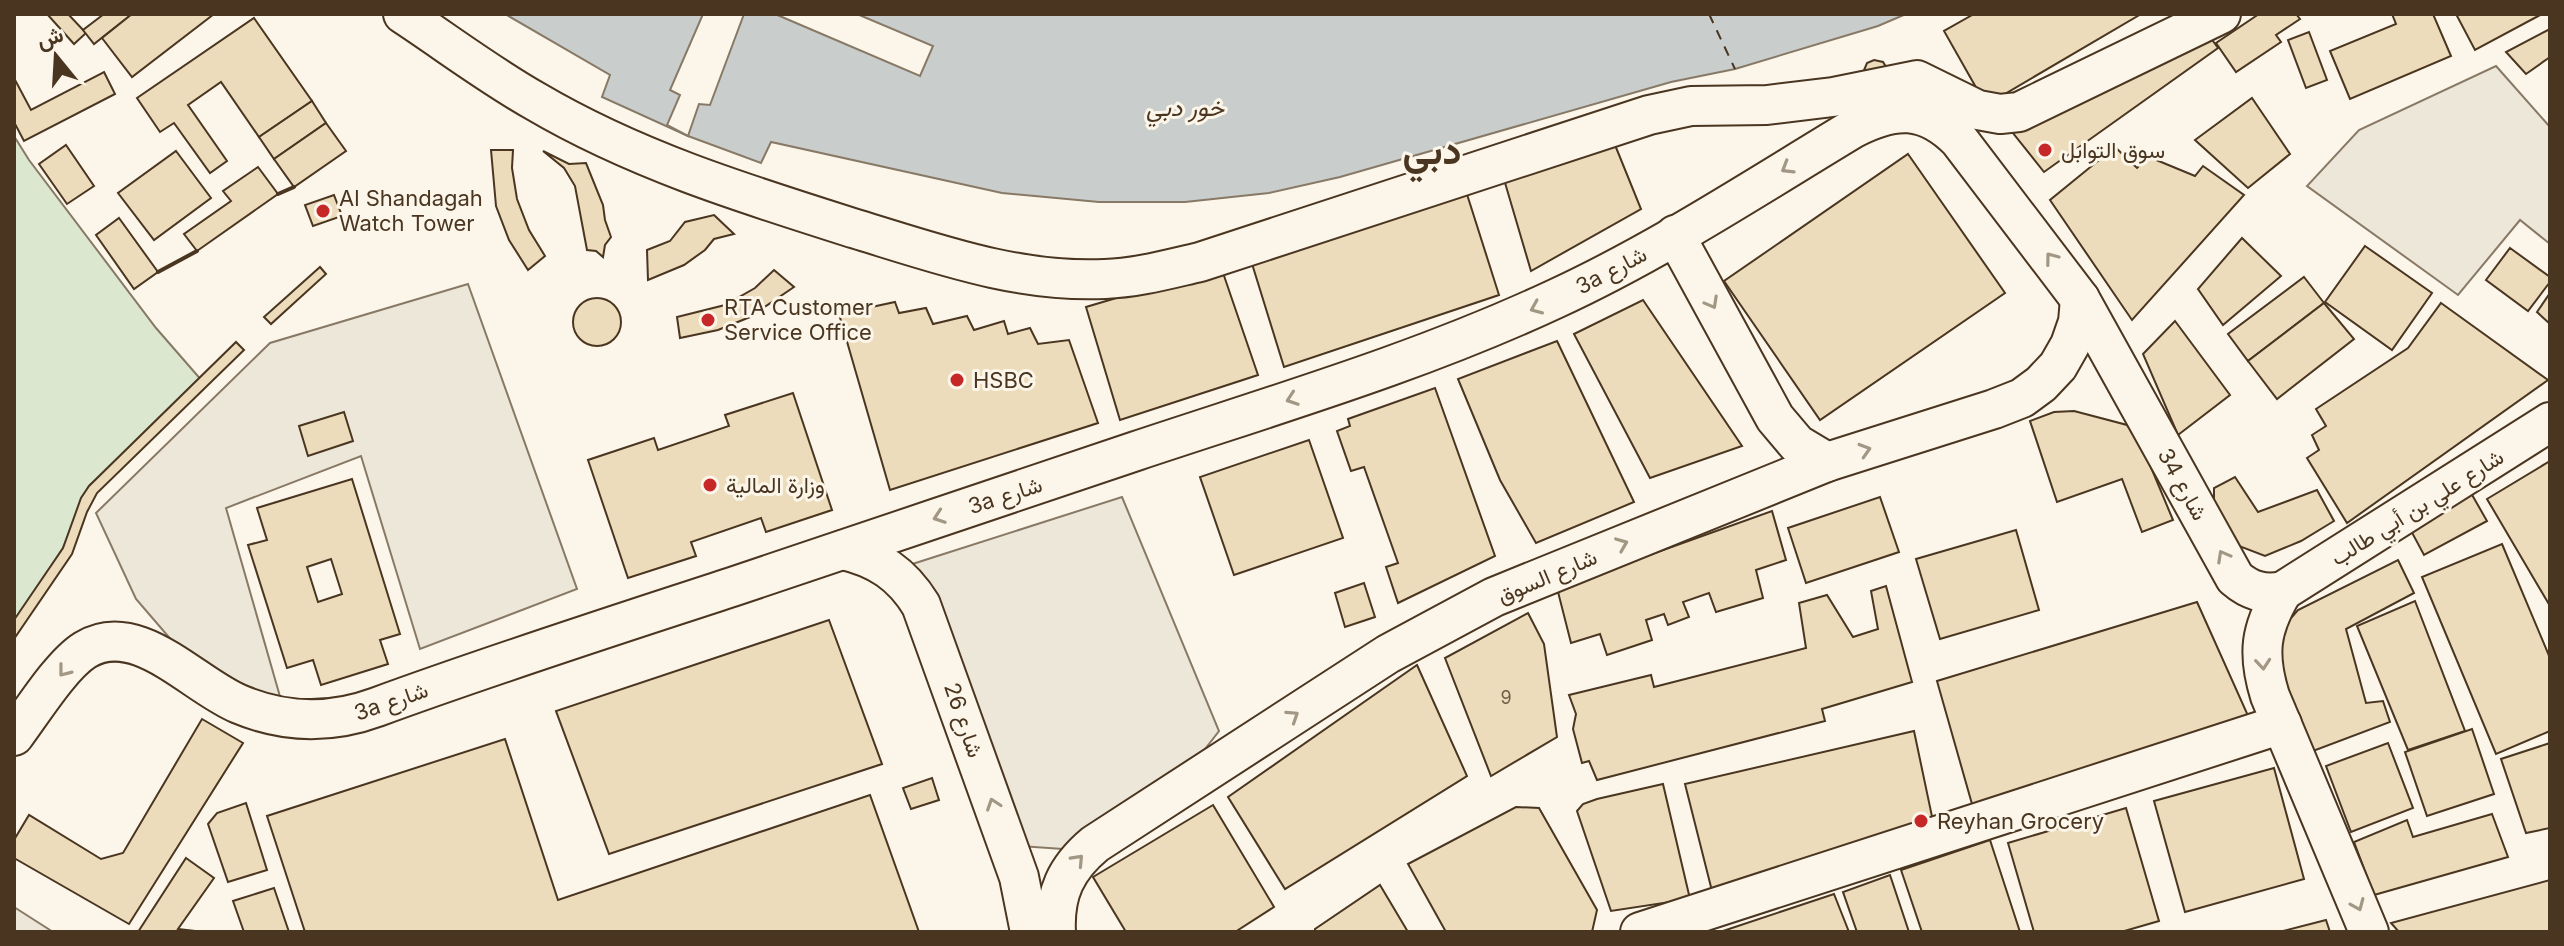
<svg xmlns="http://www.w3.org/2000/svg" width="2564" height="946" font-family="Inter,Vazirmatn,sans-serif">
  <rect width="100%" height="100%" fill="#fbf6e9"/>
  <!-- green -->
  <polygon fill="#dce7d0" stroke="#887966" stroke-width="2" points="14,136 29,160 156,328 203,382 89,486 63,548 14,625"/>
  <!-- parking -->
  <g fill="#ede7d9" stroke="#887966" stroke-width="2">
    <polygon points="2496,66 2550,127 2550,244 2520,220 2458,295 2307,186 2359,130"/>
    <polygon points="468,284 577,589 420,649 361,456 226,508 281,700 216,692 136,599 96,513 270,343"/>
    <polygon points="1122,497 1219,731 1198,758 1063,849 1007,845 900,568"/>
    <polygon points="14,907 53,932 14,932"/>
  </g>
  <!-- water -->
  <polygon fill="#c9cecd" stroke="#887966" stroke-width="2" points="505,14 1906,14 1878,26 1735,69 1671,82 1340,177 1269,193 1185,202 1099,202 1002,193 771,142 761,163 688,136 602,97 610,75"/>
  <!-- pier -->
  <g fill="#fbf6e9" stroke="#887966" stroke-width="2">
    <polygon points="703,14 744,14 710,105 699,104 688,136 667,125 680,95 670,90"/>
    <polygon points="775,14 857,14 933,46 920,76"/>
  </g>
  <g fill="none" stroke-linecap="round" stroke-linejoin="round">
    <!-- ferry -->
    <polyline stroke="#4a3520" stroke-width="2" stroke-dasharray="10 8" stroke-linecap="butt" points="1709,14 1735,69"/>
  </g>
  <!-- building -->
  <g fill="#ecdcbc" stroke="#4a3520" stroke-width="2" fill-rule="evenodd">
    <polygon points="47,14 68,14 86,33 74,44"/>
    <polygon points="104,14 132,14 94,44 83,30"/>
    <polygon points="132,14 214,14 132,77 102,38"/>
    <polygon points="1974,14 2141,14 1986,105 1944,31"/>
    <polygon points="2259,14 2296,14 2300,19 2276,35 2281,42 2236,72 2216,43"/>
    <polygon points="2392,14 2433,14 2451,56 2350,99 2330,51 2396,24"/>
    <polygon points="2456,14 2542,14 2475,50"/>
    <polygon points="254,18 312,101 259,137 221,82 188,105 227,161 210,173 174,123 160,132 137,98"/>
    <polygon points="2202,26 2218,48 2044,172 2009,128"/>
    <polygon points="2550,29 2550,57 2526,74 2506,52"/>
    <polygon points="2309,32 2327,80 2306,88 2288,40"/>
    <polygon points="1874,60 1883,62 1888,70 1862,75 1867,63"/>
    <polygon points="104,72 115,94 24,141 14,122 14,78 31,110"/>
    <polygon points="2252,98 2290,154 2248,188 2195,140"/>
    <polygon points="312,101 326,123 274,159 259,137"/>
    <polygon points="326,123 346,151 294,187 274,159"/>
    <polygon points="1613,140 1641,209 1531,271 1503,176"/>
    <polygon points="66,145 94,186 67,204 39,164"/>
    <polygon points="2115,147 2137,168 2149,157 2195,176 2203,166 2244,195 2132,320 2050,200"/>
    <polygon points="491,150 513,150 512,168 517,199 529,230 545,256 528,270 509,240 496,206"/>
    <polygon points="176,151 211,198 154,240 118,193"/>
    <polygon points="543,151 569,164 586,163 603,205 605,220 611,237 605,245 603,257 596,251 587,250 575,186 564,168"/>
    <polygon points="1908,154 2005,293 1820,420 1724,281"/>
    <polygon points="258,167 278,194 197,251 184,234 231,201 223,191"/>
    <polygon points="1465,188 1499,295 1284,367 1249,254"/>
    <polygon points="334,195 342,216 313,226 305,205"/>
    <polygon points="714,215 734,234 714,239 705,250 684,265 648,280 647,250 670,241 685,222"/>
    <polygon points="119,218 158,272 134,289 96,235"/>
    <polygon points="2242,238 2281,276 2223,325 2198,289"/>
    <polygon points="2365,246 2432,293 2392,350 2325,302"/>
    <polygon points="2510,248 2550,277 2550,282 2528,311 2486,280"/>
    <polygon points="320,267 326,274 271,324 264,317"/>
    <polygon points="1221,267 1258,375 1120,420 1086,307"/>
    <polygon points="774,270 794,287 750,317 718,330 680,338 677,317 725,305 755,288"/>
    <polygon points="2304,277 2324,303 2248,361 2228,334"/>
    <polygon points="2550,293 2550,324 2537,312"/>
    <circle cx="597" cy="322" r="24"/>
    <polygon points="1643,300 1742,446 1650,478 1574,334"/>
    <polygon points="895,302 899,313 926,308 933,324 967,316 974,330 1004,321 1008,334 1030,328 1038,344 1069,340 1098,423 890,490 839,314"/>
    <polygon points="2324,303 2354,339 2277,399 2248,361"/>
    <polygon points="2441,303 2548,380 2347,523 2307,458 2319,450 2312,435 2326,426 2316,409 2408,348"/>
    <polygon points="2175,321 2230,395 2178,435 2143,354"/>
    <polygon points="1557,341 1634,502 1536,543 1500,480 1458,379"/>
    <polygon points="236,342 244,350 97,493 87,512 72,554 14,639 14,620 63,548 81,498 89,486"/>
    <polygon points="1435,388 1495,556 1398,603 1386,567 1398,563 1364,467 1351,471 1337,431 1350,426 1348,419"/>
    <polygon points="793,393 832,510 766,532 761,518 691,542 696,556 628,578 588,460 654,438 658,450 729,426 725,415"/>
    <polygon points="2074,411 2127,425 2140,441 2173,520 2142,532 2122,479 2057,502 2030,421 2054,412"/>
    <polygon points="344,412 353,441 308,456 299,426"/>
    <polygon points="1309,440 1343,538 1234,575 1200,477"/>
    <polygon points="2550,461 2550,606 2487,499"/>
    <polygon points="2235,477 2258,512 2317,490 2334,521 2301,541 2265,556 2239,546 2214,506 2214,488"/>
    <path d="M 352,479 L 400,634 L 380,640 L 388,664 L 321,685 L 313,660 L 287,668 L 248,545 L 267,540 L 257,508 ZM 331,559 L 342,594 L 318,602 L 307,567 Z"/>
    <polygon points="2471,493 2487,521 2424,555 2409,527"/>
    <polygon points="1880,497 1899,552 1806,583 1788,528"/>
    <polygon points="1772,511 1786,560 1756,570 1763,598 1716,612 1709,593 1683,602 1689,617 1668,625 1664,614 1646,620 1652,640 1607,655 1600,634 1571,643 1557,588"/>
    <polygon points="2016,530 2039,610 1940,639 1916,559"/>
    <polygon points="2502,544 2550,658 2550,731 2496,754 2422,577"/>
    <polygon points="2398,560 2414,593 2346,629 2366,703 2383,701 2390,722 2313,751 2277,669 2276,635 2298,610"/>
    <polygon points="1364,583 1375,617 1345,627 1335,593"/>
    <polygon points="1886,586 1912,682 1822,709 1825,721 1597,780 1589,761 1582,763 1573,729 1576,714 1569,695 1651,675 1654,687 1806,648 1799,603 1827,595 1853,637 1878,629 1871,591"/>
    <polygon points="2415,601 2465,731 2408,750 2357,626"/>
    <polygon points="2197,602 2254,729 1974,811 1937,681"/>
    <polygon points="1528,613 1544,644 1557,737 1491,776 1445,658"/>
    <polygon points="829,620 882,764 609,854 556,711"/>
    <polygon points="1417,665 1467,776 1285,889 1228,797"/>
    <polygon points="202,719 243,743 129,924 14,858 14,840 29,815 101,859 123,853"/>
    <polygon points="2472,729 2494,794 2427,816 2405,752"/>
    <polygon points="1914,731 1934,826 1713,895 1685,784"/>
    <polygon points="505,739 558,900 870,795 919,932 305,932 267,816"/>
    <polygon points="2388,743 2413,808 2351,832 2326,766"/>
    <polygon points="2550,743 2550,828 2526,833 2501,759"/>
    <polygon points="2274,768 2304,879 2185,912 2154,801"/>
    <polygon points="932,778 939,800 911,809 903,788"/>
    <polygon points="1663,784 1690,899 1611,911 1577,811 1583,804 1597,799"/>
    <polygon points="246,803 267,870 228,882 208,824 217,813"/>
    <polygon points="1213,805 1274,907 1235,932 1126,932 1093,877"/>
    <polygon points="1516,807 1539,808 1597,910 1592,932 1446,932 1408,864"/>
    <polygon points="2126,808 2159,921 2121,932 2034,932 2008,843"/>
    <polygon points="2492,814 2508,857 2374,895 2354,842 2407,820 2413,837"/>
    <polygon points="1990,840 2020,932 1922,932 1901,870"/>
    <polygon points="186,858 214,878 178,929 204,932 138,932"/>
    <polygon points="1890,875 1909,932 1857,932 1843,892"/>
    <polygon points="2550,880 2550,932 2399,932 2391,923"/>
    <polygon points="1380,885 1408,932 1315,932 1315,929"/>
    <polygon points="274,888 289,932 244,932 233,901"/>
    <polygon points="1834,894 1849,932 1720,932"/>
    <polygon points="2326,920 2330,932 2279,932"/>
  </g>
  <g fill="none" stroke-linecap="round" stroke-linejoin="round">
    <defs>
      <g id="minor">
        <path d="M 403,14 C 447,43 489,75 535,101 C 635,160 745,194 856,229 C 938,254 1018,283 1105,279 C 1137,278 1169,269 1200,262 L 1649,115 L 1691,106 L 1767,105 L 1833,97 L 1917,80 L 1978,110 L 2000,114 L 2019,112 L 2221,14"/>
        <polyline points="1675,235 1775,418 1797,444 1827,462"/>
        <path d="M 843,550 C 878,558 902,574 921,605 L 1019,877 L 1030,932"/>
        <path d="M 2283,591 C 2260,629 2257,654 2270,696 L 2369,932"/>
        <path d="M 14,736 C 32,712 61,665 85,650 C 137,618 193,685 239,704 C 284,723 331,724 377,707 C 494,664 613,626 732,587 C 867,542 1001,496 1136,451 C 1277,404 1420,362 1555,299 C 1659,251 1756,187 1854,128 C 1895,107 1925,106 1959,140 L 2080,299 L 2235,578 C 2250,591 2264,595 2283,591 L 2550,422"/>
        <path d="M 1056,932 C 1054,894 1066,868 1095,844 L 1388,654 L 1494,597 L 1827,462 L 1994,409 L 2022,398 L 2041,384 L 2058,366 L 2070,345 L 2078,322 L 2080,299"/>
        <polyline points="1640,932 2282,724"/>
      </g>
    </defs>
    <!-- minor casing -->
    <use href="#minor" stroke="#4a3520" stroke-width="42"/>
    <!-- minor -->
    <use href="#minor" stroke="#fbf6e9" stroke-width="38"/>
    <!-- wall -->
    <g stroke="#4a3520" stroke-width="4">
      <polyline points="278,194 294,187"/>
      <polyline points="158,272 197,251"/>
    </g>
  </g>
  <!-- one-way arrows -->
  <defs><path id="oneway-chevron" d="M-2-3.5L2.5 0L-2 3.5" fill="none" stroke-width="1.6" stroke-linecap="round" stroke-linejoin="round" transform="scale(2)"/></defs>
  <g stroke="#a29684">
    <use href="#oneway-chevron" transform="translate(1787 168) rotate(149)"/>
    <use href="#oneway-chevron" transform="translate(2051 258) rotate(-127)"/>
    <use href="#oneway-chevron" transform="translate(1712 303) rotate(61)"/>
    <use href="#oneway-chevron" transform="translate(1536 308) rotate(157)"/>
    <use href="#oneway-chevron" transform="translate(1292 399) rotate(161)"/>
    <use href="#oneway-chevron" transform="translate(1865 450) rotate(-17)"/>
    <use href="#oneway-chevron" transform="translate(939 517) rotate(161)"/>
    <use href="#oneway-chevron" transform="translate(1622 544) rotate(-22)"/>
    <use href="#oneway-chevron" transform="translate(2223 556) rotate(-119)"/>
    <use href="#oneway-chevron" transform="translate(2263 664) rotate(85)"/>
    <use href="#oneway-chevron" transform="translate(64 671) rotate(128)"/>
    <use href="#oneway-chevron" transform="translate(1293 716) rotate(-33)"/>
    <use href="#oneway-chevron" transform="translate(993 804) rotate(-109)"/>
    <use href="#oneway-chevron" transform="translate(1078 860) rotate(-47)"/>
    <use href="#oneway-chevron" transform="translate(2358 905) rotate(67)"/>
  </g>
  <!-- markers -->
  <g fill="#c62828" stroke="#fbf6e9" stroke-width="3">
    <circle cx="2045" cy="150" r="8"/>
    <circle cx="323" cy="211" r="8"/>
    <circle cx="708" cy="320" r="8"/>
    <circle cx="957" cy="380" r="8"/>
    <circle cx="710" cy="485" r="8"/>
    <circle cx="1921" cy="821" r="8"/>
  </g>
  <g text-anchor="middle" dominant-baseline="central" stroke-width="6" stroke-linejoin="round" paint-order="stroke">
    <!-- number labels -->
    <g font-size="18" fill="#725f47">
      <text x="1506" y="697">9</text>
    </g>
    <!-- poi labels -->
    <g font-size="22" fill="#4a3520" stroke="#fbf6e9" text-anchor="start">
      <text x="2061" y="150">سوق التوابل</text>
      <text x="339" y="198">Al Shandagah<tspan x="339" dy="25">Watch Tower</tspan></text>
      <text x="724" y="307">RTA Customer<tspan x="724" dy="25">Service Office</tspan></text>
      <text x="973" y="380">HSBC</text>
      <text x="726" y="485">وزارة المالية</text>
      <text x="1937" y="821">Reyhan Grocery</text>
    </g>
    <!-- street labels -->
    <g font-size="22" fill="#4a3520" stroke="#fbf6e9">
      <text transform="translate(1611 270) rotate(-28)">3a شارع</text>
      <text transform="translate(2183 484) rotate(61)">شارع 34</text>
      <text transform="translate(1005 495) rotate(-18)">3a شارع</text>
      <text transform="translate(2417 507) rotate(-32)">شارع علي بن أبي طالب</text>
      <text transform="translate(1547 576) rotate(-23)">شارع السوق</text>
      <text transform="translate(391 701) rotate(-19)">3a شارع</text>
      <text transform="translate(964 720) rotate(71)">شارع 26</text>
    </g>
    <!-- water labels -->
    <g font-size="24" font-style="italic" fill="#4a3520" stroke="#fbf6e9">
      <text x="1185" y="107">خور دبي</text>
    </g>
    <!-- town labels -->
    <g font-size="38" font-weight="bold" fill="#4a3520" stroke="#fbf6e9">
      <text x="1432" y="150">دبي</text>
    </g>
  </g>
  <!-- border -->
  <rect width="2564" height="946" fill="none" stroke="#4a3520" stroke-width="32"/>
  <!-- north arrow -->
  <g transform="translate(56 56) rotate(342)" stroke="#fbf6e9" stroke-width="6" paint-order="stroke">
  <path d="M0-6L14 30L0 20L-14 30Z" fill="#4a3520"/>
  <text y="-12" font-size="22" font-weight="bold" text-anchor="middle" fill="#4a3520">ش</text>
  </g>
</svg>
